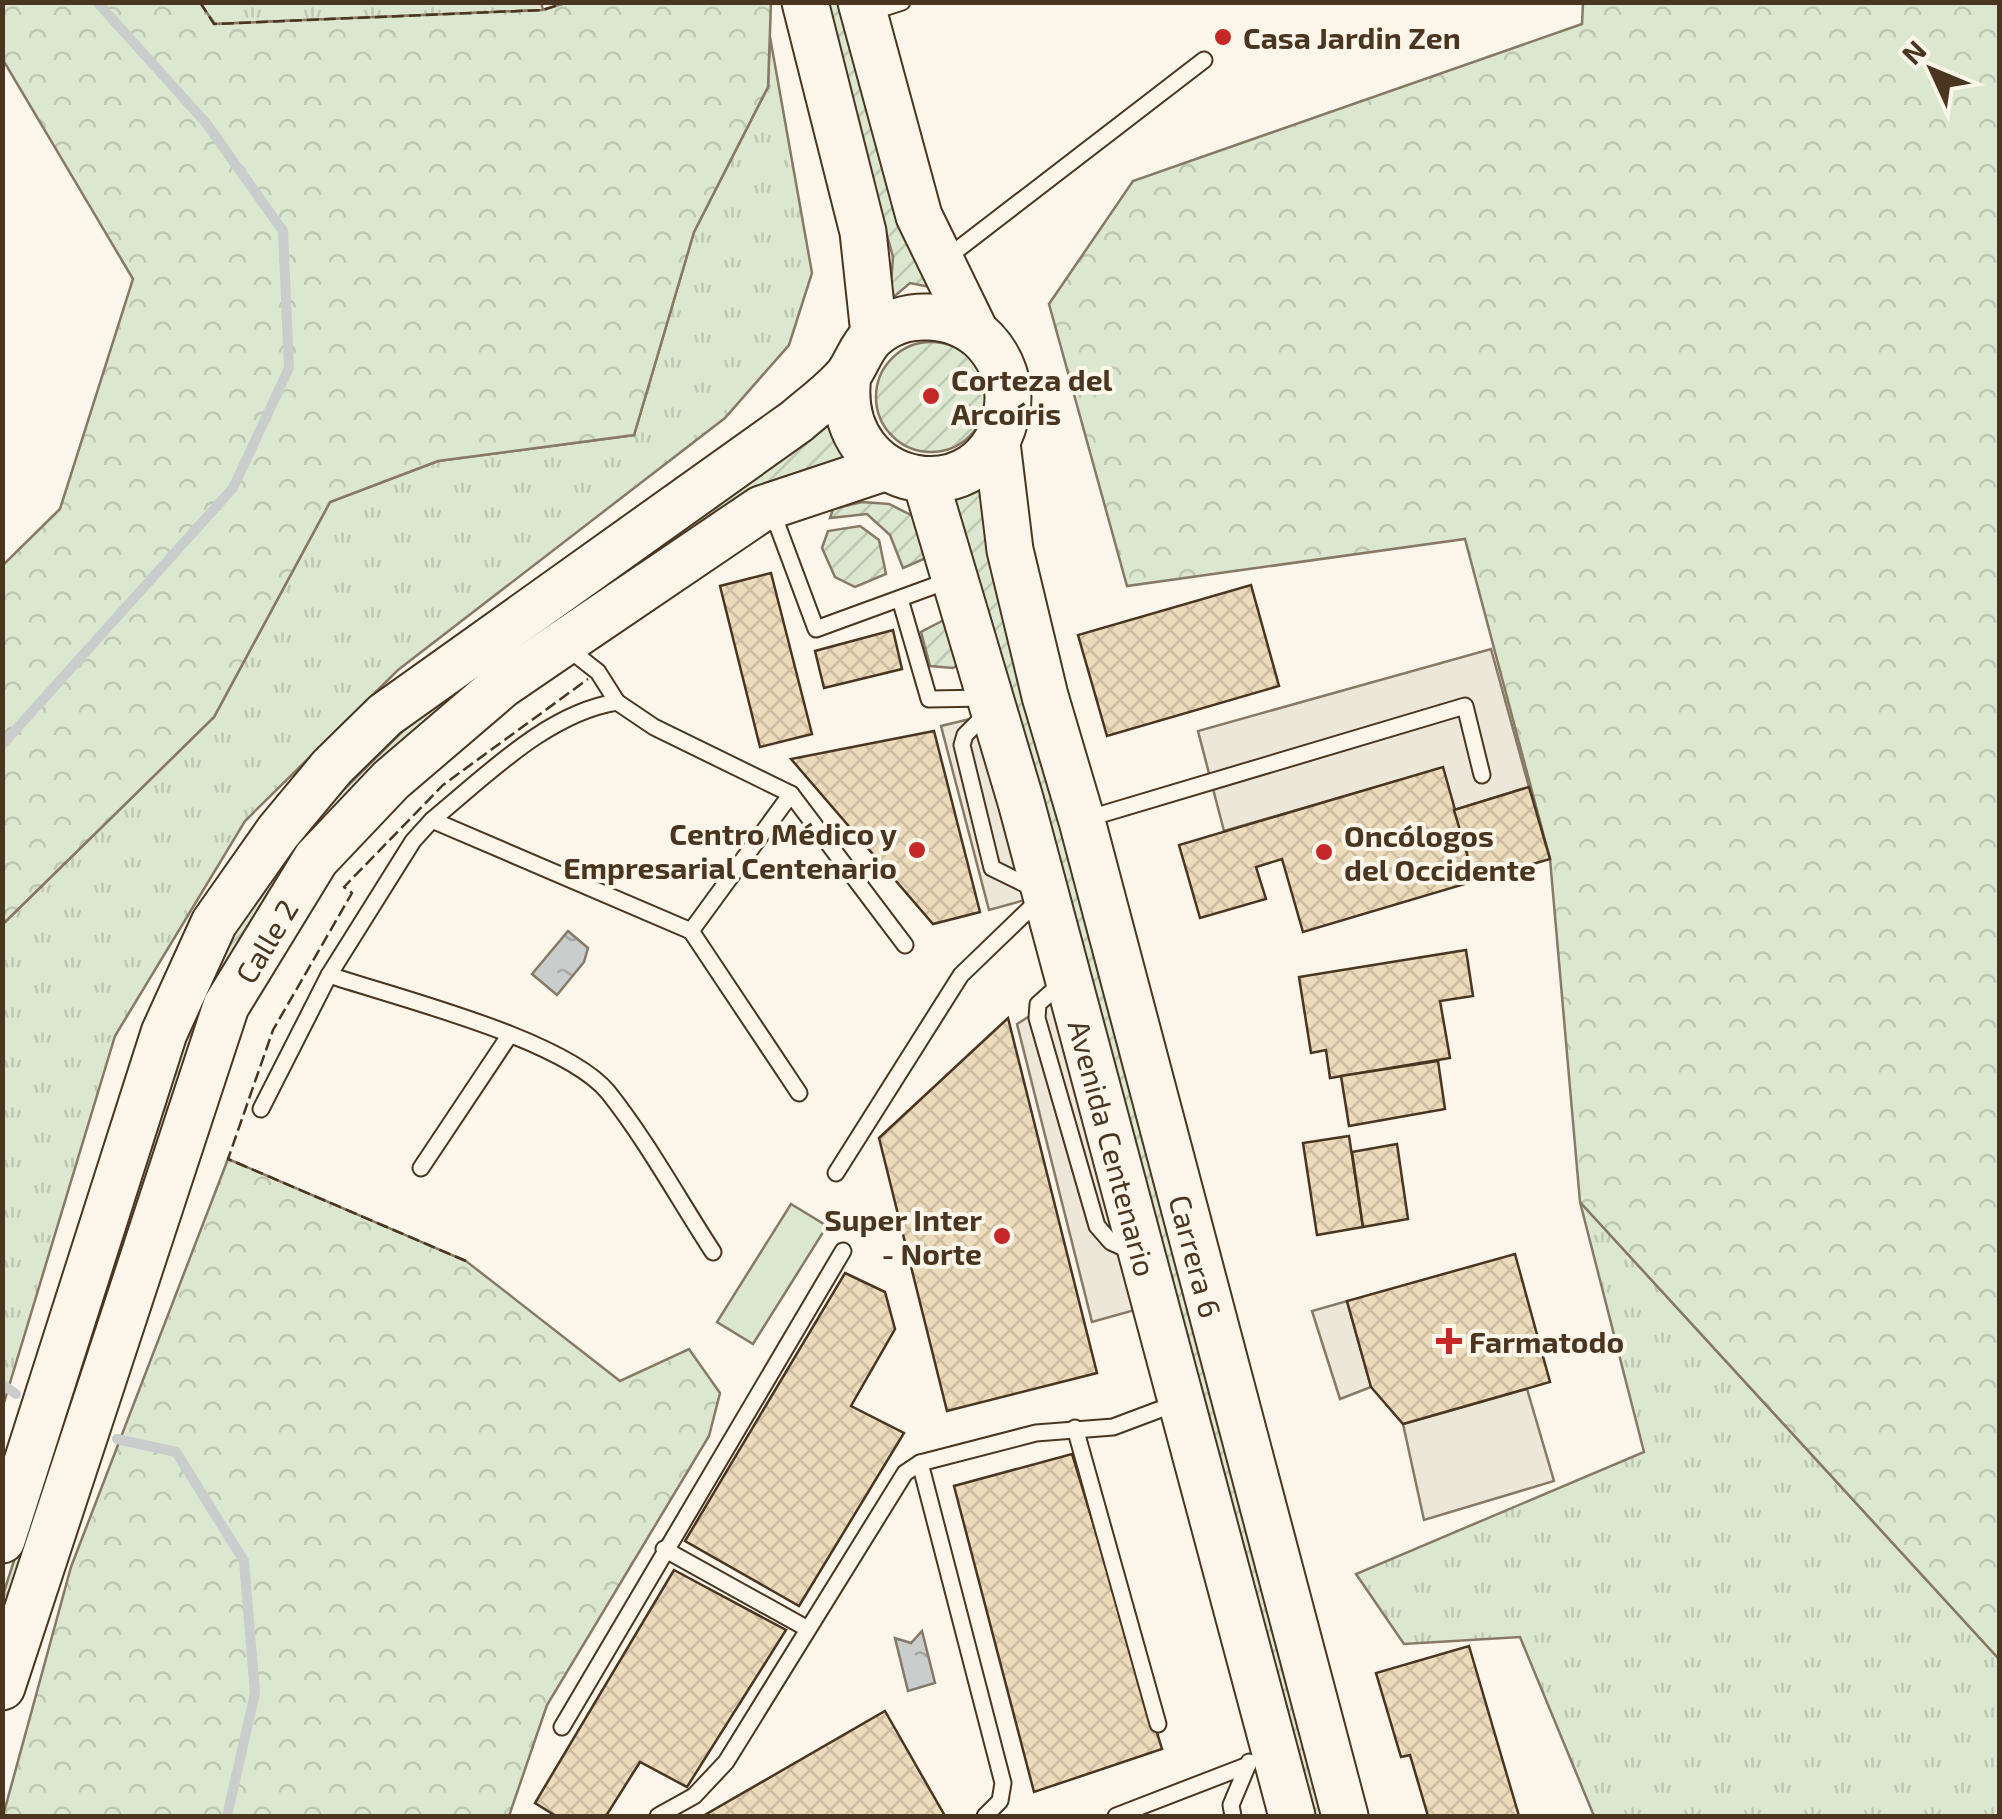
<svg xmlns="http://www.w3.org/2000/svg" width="2002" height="1819" font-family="'Exo 2',sans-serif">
  <defs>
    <pattern id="grass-tufts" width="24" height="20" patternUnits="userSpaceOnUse" patternTransform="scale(2.5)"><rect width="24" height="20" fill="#dce7d0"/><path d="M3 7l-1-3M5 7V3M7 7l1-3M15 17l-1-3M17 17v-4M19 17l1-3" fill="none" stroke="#bec7b2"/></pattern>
    <pattern id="forest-crowns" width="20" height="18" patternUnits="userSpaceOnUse" patternTransform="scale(2.5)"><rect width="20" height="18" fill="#dce7d0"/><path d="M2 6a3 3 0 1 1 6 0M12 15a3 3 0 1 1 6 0" fill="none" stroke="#bec7b2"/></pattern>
    <pattern id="garden-furrows" width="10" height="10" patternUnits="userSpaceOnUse" patternTransform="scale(2.5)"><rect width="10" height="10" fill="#dce7d0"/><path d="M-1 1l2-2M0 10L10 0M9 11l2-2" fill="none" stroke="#bec7b2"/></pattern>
    <pattern id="water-ripples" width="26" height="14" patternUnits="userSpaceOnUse" patternTransform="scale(2.5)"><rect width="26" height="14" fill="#c9cecd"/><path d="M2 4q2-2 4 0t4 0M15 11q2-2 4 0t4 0" fill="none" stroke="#a5a8a6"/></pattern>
    <pattern id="building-cross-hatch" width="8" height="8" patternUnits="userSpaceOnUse" patternTransform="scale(2.5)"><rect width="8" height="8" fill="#ecdcbc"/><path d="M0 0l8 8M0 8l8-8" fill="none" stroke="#ccbda1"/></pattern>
  </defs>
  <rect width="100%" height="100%" fill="#fbf6e9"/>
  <!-- grass -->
  <g fill="url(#grass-tufts)" stroke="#887966" stroke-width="2.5">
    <polygon points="541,2 543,10 214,24 200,3"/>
    <polygon points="770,37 812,273 789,345 725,418 398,670 245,821 115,1036 3,1406 3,924 214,717 330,502 438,461 634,435 694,232 768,87"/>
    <polygon points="1580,1202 1999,1659 1999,1816 1594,1816 1520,1637 1404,1644 1356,1574 1644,1452"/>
  </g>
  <!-- forest -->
  <g fill="url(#forest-crowns)" stroke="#887966" stroke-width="2.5">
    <polygon points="568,2 771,3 768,87 694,232 634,435 438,461 330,502 214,717 3,924 3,565 60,509 133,279 3,60 3,3 200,3 215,24 542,10"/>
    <polygon points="1583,3 1999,3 1999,1659 1580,1202 1550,859 1465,539 1127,586 1049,304 1133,181 1582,24"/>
    <polygon points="228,1159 466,1261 620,1381 689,1349 720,1393 709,1436 547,1705 509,1816 3,1816 71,1567"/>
  </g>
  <!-- garden -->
  <g fill="url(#garden-furrows)" stroke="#887966" stroke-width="2.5">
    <polygon points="823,3 844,3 940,289 910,283 890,300 893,257"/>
    <circle cx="931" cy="397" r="55"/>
    <polygon points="831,415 852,458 302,846 3,1624 3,1595 181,1039 229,940 307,826 414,720"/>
    <polygon points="986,483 1331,1816 1313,1816 949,494 974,492"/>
    <polygon points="862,502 889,504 915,517 926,558 903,568 890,535 867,514 830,518 833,509"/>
    <polygon points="860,526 879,540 886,574 855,587 835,577 822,548 828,531"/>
    <polygon points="944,620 960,663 953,668 930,666 921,632"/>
  </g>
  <!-- pitch -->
  <polygon fill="#dce7d0" stroke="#887966" stroke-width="2.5" points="791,1204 827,1226 753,1344 717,1322"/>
  <!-- parking -->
  <g fill="#ede7d9" stroke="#887966" stroke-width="2.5">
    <polygon points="1491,649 1529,787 1454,810 1442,768 1224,831 1198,731"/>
    <polygon points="974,718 1025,900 989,910 941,726"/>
    <polygon points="1052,1002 1135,1310 1092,1322 1017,1024"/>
    <polygon points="1347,1301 1371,1387 1340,1399 1312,1311"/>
    <polygon points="1527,1389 1554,1481 1424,1520 1403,1424"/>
  </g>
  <!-- water -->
  <g fill="url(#water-ripples)" stroke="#887966" stroke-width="2.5">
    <polygon points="568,931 588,948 584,962 557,995 532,974"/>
    <polygon points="922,1631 935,1683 908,1691 895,1638 911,1643"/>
  </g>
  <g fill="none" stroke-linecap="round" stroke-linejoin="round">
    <!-- stream -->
    <g stroke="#c9cecd" stroke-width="10">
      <polyline points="2,745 233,488 289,368 283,231 206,123 97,2"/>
      <polyline points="2,1384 16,1394"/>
      <polyline points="117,1439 176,1452 244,1561 255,1693 227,1816"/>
    </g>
  </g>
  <!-- building -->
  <g fill="url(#building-cross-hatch)" stroke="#4a3520" stroke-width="2.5">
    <polygon points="771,573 812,734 760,747 720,586"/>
    <polygon points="1251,585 1279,686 1107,736 1078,635"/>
    <polygon points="893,630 902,669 824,688 815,651"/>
    <polygon points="934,731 980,912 933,924 791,759"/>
    <polygon points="1443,767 1475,881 1303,932 1282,859 1256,867 1266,899 1200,918 1179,845"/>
    <polygon points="1529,787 1550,859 1475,881 1454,810"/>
    <polygon points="1466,950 1473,996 1440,1001 1450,1058 1330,1078 1326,1050 1311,1053 1299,977"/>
    <polygon points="1008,1018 1097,1373 947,1411 879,1138"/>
    <polygon points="1438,1061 1445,1109 1349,1126 1341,1076"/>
    <polygon points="1349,1136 1363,1227 1317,1235 1303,1143"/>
    <polygon points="1397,1144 1408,1219 1363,1227 1352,1152"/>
    <polygon points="1515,1254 1550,1382 1403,1424 1371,1387 1347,1301"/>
    <polygon points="845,1273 885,1292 895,1329 851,1406 904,1433 799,1606 685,1541"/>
    <polygon points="1072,1454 1162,1749 1034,1792 954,1486"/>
    <polygon points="674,1570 786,1630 687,1787 640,1762 606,1816 556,1816 535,1803"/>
    <polygon points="1469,1646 1519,1816 1428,1816 1410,1755 1401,1757 1376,1673"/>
    <polygon points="885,1711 945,1816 703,1816"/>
  </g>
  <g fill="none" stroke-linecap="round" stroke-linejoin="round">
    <defs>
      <g id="lane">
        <polyline points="868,13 902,2"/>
        <polyline points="944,260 1204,60"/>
        <polyline points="767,515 778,527 816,629 950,580"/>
        <polyline points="900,599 929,699 987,698"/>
        <polyline points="565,646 598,672 617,702 654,727 791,794 905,945"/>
        <path d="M 617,702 C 547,713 486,776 432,820 L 691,931 L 791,794"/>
        <polyline points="1086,819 1465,706 1482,775"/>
        <path d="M 432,820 L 413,841 L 329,975 C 398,998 564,1039 608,1092 C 647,1141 679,1200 713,1252"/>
        <polyline points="691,931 799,1093"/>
        <polyline points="1065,980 1038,1004 1037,1018 1097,1226 1111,1242 1133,1252"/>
        <polyline points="261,1109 329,975"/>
        <polyline points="421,1168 509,1036"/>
        <polyline points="836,1173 961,975 1045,894 992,868 962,745 965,735 988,712"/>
        <polyline points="1075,1428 1158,1724"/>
        <polyline points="920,1463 1003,1783 1000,1801 985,1816"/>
        <polyline points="664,1549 808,1629"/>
        <polyline points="562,1727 843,1251"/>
        <polyline points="658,1816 694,1796 726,1762 905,1473 920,1463 1036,1433 1113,1427 1177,1403"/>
        <polyline points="1116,1816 1248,1765"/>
        <polyline points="1233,1816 1231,1805 1249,1762"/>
      </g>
      <g id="secondary">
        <polyline points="805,2 863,232 874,334"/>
        <polyline points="861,2 919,216 976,333"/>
        <polyline points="997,443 1010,550 1045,696 1082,821 1345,1816"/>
        <polyline points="926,482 1021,802 1292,1816"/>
        <path d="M 2,1540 L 164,1033 L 214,923 L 278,832 L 332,767 L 385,715 L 797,421 C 813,407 834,392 848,375 C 857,363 861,347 873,336 C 903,308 956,312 984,340 C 1002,359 1011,384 1007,410 C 989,519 832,494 848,375"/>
        <polyline points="2,1687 226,1006 316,859 391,780 502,685 562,644 761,509 884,468"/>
      </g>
    </defs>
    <!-- lane casing -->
    <use href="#lane" stroke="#4a3520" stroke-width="19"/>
    <!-- secondary casing -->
    <use href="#secondary" stroke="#4a3520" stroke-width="49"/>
    <!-- lane -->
    <use href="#lane" stroke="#fbf6e9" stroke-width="15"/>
    <!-- secondary -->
    <use href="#secondary" stroke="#fbf6e9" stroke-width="45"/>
    <!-- fence -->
    <g stroke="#4a3520" stroke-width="2.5" stroke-dasharray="12 5" stroke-linecap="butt">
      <polyline points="200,2 214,24 543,10 568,2"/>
      <polyline points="466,1261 228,1159 273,1030 352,893 344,887 443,785 588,679"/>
    </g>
  </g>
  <!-- markers -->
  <g fill="#c62828" stroke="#fbf6e9" stroke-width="4">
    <circle cx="1223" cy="37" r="10"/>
    <circle cx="931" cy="396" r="10"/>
    <circle cx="917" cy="850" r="10"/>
    <circle cx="1324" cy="852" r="10"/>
    <circle cx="1002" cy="1236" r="10"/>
    <path d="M1444 1326h10v10h10v10h-10v10h-10v-10h-10v-10h10z"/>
  </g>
  <g text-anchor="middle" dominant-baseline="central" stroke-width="8" stroke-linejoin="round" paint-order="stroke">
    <!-- poi labels -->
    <g font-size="30" font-weight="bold" fill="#4a3520" stroke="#fbf6e9" text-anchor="start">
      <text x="1243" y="37">Casa Jardin Zen</text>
      <text x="951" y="379">Corteza del<tspan x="951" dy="34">Arcoíris</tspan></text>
      <text x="897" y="833" text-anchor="end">Centro Médico y<tspan x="897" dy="34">Empresarial Centenario</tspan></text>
      <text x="1344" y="835">Oncólogos<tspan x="1344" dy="34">del Occidente</tspan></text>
      <text x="982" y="1219" text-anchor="end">Super Inter<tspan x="982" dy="34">- Norte</tspan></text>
      <text x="1469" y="1341">Farmatodo</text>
    </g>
    <!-- street labels -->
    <g font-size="30" fill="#4a3520" stroke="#fbf6e9">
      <text transform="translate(266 941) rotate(-59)">Calle 2</text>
      <text transform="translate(1113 1148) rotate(75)">Avenida Centenario</text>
      <text transform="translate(1196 1256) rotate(75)">Carrera 6</text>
    </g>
  </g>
  <!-- border -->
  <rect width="2002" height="1819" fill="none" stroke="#4a3520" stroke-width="10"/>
  <!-- north arrow -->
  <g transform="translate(1932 70) rotate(314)" stroke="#fbf6e9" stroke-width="8" paint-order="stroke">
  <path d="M0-8L18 38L0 25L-18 38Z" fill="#4a3520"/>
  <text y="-15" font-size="28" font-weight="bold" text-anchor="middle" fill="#4a3520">N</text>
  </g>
</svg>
